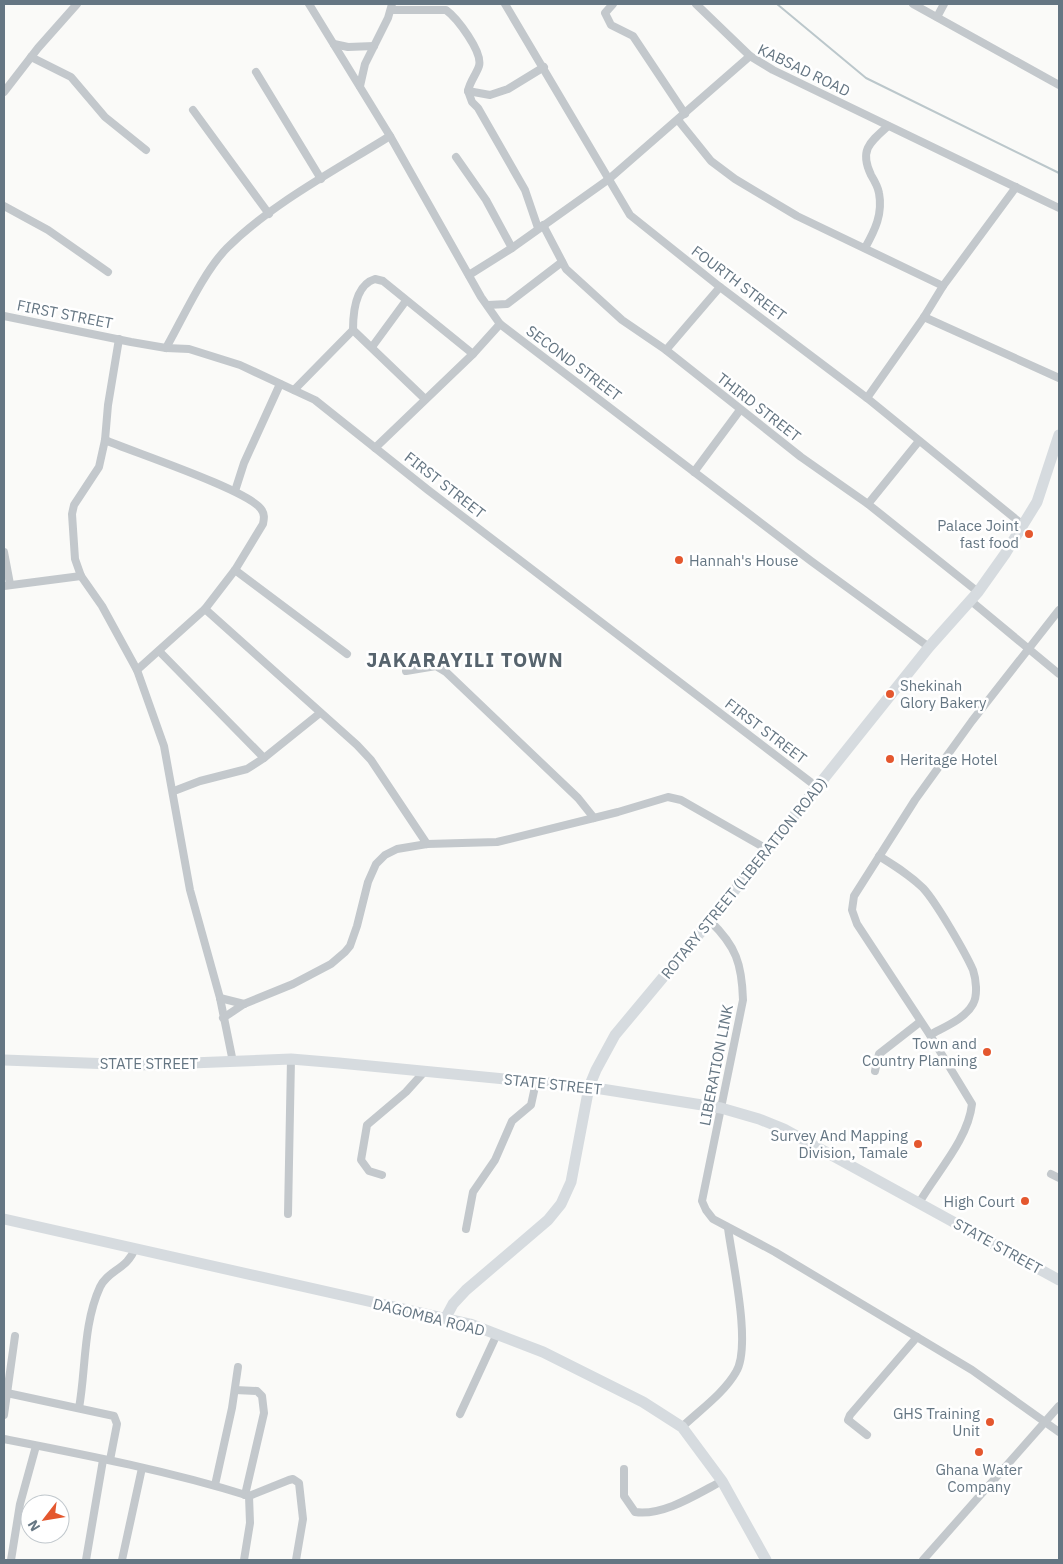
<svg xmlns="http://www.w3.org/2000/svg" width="1063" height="1564" font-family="'IBM Plex Sans',sans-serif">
  <rect width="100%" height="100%" fill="#fafaf8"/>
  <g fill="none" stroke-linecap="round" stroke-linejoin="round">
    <!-- stream -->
    <polyline stroke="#bbc7cb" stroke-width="2" points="777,4 866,78 1059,173"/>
    <!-- street -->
    <g stroke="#c3c8cc" stroke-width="8">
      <polyline points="309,4 390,136 481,297 500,324 811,561 929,647"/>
      <polyline points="505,4 630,215 720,287 867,398 1023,525"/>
      <polyline points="613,4 605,13 611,25 633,36 685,114"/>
      <polyline points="696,4 750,56"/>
      <polyline points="913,4 1059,85"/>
      <path d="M 391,10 L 446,10 C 457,18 483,52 479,66 C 476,75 470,81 468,91 L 472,102 L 478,108 L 525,190 L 538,228"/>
      <polyline points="937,17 944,4"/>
      <polyline points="334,44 348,47 374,46"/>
      <polyline points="31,57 71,77 105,117 146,150"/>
      <polyline points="256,72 321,179"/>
      <polyline points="360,86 365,64 388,18 392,4"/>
      <polyline points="468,91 490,95 508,89 544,67"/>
      <polyline points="4,92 38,48 77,4"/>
      <polyline points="193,110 269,214"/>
      <polyline points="678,120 711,161 735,179 797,216 943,286"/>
      <polyline points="456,157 486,200 512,248"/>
      <polyline points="4,206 48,230 108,272"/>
      <polyline points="543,225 566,269 622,320 666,350 801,457 868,504 978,592"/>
      <path d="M 865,248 C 875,230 883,214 879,193 C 878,187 874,180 871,175 C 859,150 870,142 888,126"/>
      <polyline points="469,275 512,248 609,179 750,56 773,70 1059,208"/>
      <polyline points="488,305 507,304 562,262"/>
      <polyline points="4,316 131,342 166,348 189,349 240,365 315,400 428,490 817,787"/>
      <polyline points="924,317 1059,378"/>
      <path d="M 353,330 C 353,313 355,285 375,279 L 383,281 L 473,354"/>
      <polyline points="119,339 108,405 105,440 99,467 74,505 72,514 75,559 81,576 102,606 137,670 164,746 190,890 220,998 233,1062"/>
      <polyline points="372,347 405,302"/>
      <path d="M 166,348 C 183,318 204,271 227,248 C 271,204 337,169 390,136"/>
      <polyline points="666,350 720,287"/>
      <polyline points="294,390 353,330 425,399"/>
      <polyline points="867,398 924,317 943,286 1016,187"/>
      <path d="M 105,440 C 133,452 248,490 261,509 C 265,514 264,519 263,524 L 235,570 L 205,609 L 137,670"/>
      <polyline points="375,448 473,354 500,324"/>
      <polyline points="694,472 740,410"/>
      <polyline points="235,491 244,463 280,384"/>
      <polyline points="868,504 919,441"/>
      <polyline points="4,552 10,584"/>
      <polyline points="235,570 347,654"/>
      <polyline points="4,586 81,576"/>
      <polyline points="971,601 1059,674"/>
      <polyline points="205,609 357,745 371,760 427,844"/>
      <polyline points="159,651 264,758"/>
      <polyline points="406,671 436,666 446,672 578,798 594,818"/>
      <polyline points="174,791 200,781 247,769 264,758 320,713"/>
      <path d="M 879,856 C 895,866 910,875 923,888 C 936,902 965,952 973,970 C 976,979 978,995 973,1004 C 965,1019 944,1027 930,1035"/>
      <path d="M 710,921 C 736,946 742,964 743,1000 L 702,1201 L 706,1210 L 713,1219 L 775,1252 L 972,1370 L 1059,1432"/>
      <polyline points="220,998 244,1004"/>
      <polyline points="223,1018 244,1004 293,984 331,964 345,952 350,946 357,926 368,882 376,864 385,855 397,849 427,844 497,842 618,812 668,797 681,800 767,849"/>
      <polyline points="875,1071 879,1054 920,1022"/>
      <polyline points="1051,1174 1059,1178"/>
      <polyline points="382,1175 369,1171 361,1160 367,1125 406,1092 424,1072"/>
      <path d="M 919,1203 C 936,1173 968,1140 972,1104 L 930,1035 L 857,924 L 852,910 L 854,896 L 915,800 L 972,721 L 1059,610"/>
      <polyline points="288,1214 291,1059"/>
      <polyline points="466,1229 473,1192 495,1160 512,1121 531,1105 536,1082"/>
      <polyline points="235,1390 257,1391 262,1396 264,1413 245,1495"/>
      <polyline points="7,1393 114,1416 117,1424 110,1460"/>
      <path d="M 79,1408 C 86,1369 83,1324 100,1287 C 108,1270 128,1269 135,1248"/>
      <polyline points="460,1414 497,1334"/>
      <polyline points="4,1415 15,1336"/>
      <path d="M 682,1427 C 700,1410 724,1393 736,1372 C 752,1346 732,1260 728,1228"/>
      <polyline points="867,1435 848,1420 850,1415 917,1337"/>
      <path d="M 4,1439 C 86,1455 169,1471 249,1496 L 250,1523 L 244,1560"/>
      <path d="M 624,1469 L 624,1496 L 635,1512 C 664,1516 697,1494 722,1481"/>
      <polyline points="215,1485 232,1408 238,1367"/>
      <polyline points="249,1496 289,1480 293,1479 299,1483 303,1519 296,1560"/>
      <polyline points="11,1560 20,1504 36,1446"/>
      <polyline points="86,1560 103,1460"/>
      <polyline points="122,1560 142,1468"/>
      <polyline points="923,1560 1059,1406"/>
    </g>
    <!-- secondary -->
    <g stroke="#d6dbdf" stroke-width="11">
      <polyline points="4,1060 139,1065 291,1059 339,1063 589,1087 721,1108 759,1119 784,1129 1059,1280"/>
      <polyline points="4,1219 470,1324 543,1352 643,1402 682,1427 722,1481 766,1560"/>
      <polyline points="445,1319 453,1304 466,1290 548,1220 561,1204 571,1182 589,1087 596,1070 615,1035 710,921 929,647 978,592 1005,554 1037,502 1059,435"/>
    </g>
  </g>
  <!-- markers -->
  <g fill="#e4572e" stroke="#fff" stroke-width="2">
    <circle cx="1029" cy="534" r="5"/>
    <circle cx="679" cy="560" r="5"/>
    <circle cx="890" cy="694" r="5"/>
    <circle cx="890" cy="759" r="5"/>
    <circle cx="987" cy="1052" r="5"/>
    <circle cx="918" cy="1144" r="5"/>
    <circle cx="1025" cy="1201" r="5"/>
    <circle cx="990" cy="1422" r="5"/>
    <circle cx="979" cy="1452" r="5"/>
  </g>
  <g text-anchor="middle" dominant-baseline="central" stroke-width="5" stroke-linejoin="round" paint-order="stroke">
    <!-- street labels -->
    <g font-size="15" fill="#657683" stroke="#fff">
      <text transform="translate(804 70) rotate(26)">KABSAD ROAD</text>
      <text transform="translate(739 283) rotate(37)">FOURTH STREET</text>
      <text transform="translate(65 314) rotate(11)">FIRST STREET</text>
      <text transform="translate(574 363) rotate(37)">SECOND STREET</text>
      <text transform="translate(759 407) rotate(38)">THIRD STREET</text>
      <text transform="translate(445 485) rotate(38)">FIRST STREET</text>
      <text transform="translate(766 731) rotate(37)">FIRST STREET</text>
      <text transform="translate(744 878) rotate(-51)">ROTARY STREET (LIBERATION ROAD)</text>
      <text x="149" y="1063">STATE STREET</text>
      <text transform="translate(716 1065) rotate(-79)">LIBERATION LINK</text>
      <text transform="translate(553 1084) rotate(6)">STATE STREET</text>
      <text transform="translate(998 1246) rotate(29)">STATE STREET</text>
      <text transform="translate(429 1317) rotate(14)">DAGOMBA ROAD</text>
    </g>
    <!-- poi labels -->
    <g font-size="15" fill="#657683" stroke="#fff" text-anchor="end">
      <text x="1019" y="525">Palace Joint<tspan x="1019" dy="17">fast food</tspan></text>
      <text x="689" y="560" text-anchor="start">Hannah's House</text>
      <text x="900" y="685" text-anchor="start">Shekinah<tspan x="900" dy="17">Glory Bakery</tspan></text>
      <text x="900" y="759" text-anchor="start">Heritage Hotel</text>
      <text x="977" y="1043">Town and<tspan x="977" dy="17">Country Planning</tspan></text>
      <text x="908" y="1135">Survey And Mapping<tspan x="908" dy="17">Division, Tamale</tspan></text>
      <text x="1015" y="1201">High Court</text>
      <text x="980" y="1413">GHS Training<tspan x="980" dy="17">Unit</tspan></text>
      <text x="979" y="1469" text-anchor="middle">Ghana Water<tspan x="979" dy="17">Company</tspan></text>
    </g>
    <!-- district labels -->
    <g font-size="20" font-weight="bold" letter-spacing="1" fill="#57646e" stroke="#fff">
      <text x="465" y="659">JAKARAYILI TOWN</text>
    </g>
  </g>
  <!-- border -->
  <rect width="1063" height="1564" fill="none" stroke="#657683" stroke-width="10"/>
  <!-- north arrow -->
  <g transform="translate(45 1519) rotate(239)"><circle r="24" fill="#ffffff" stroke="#c1c8cd"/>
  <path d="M0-4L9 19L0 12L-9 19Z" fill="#e4572e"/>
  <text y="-8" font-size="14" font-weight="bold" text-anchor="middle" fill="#657683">N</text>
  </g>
</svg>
